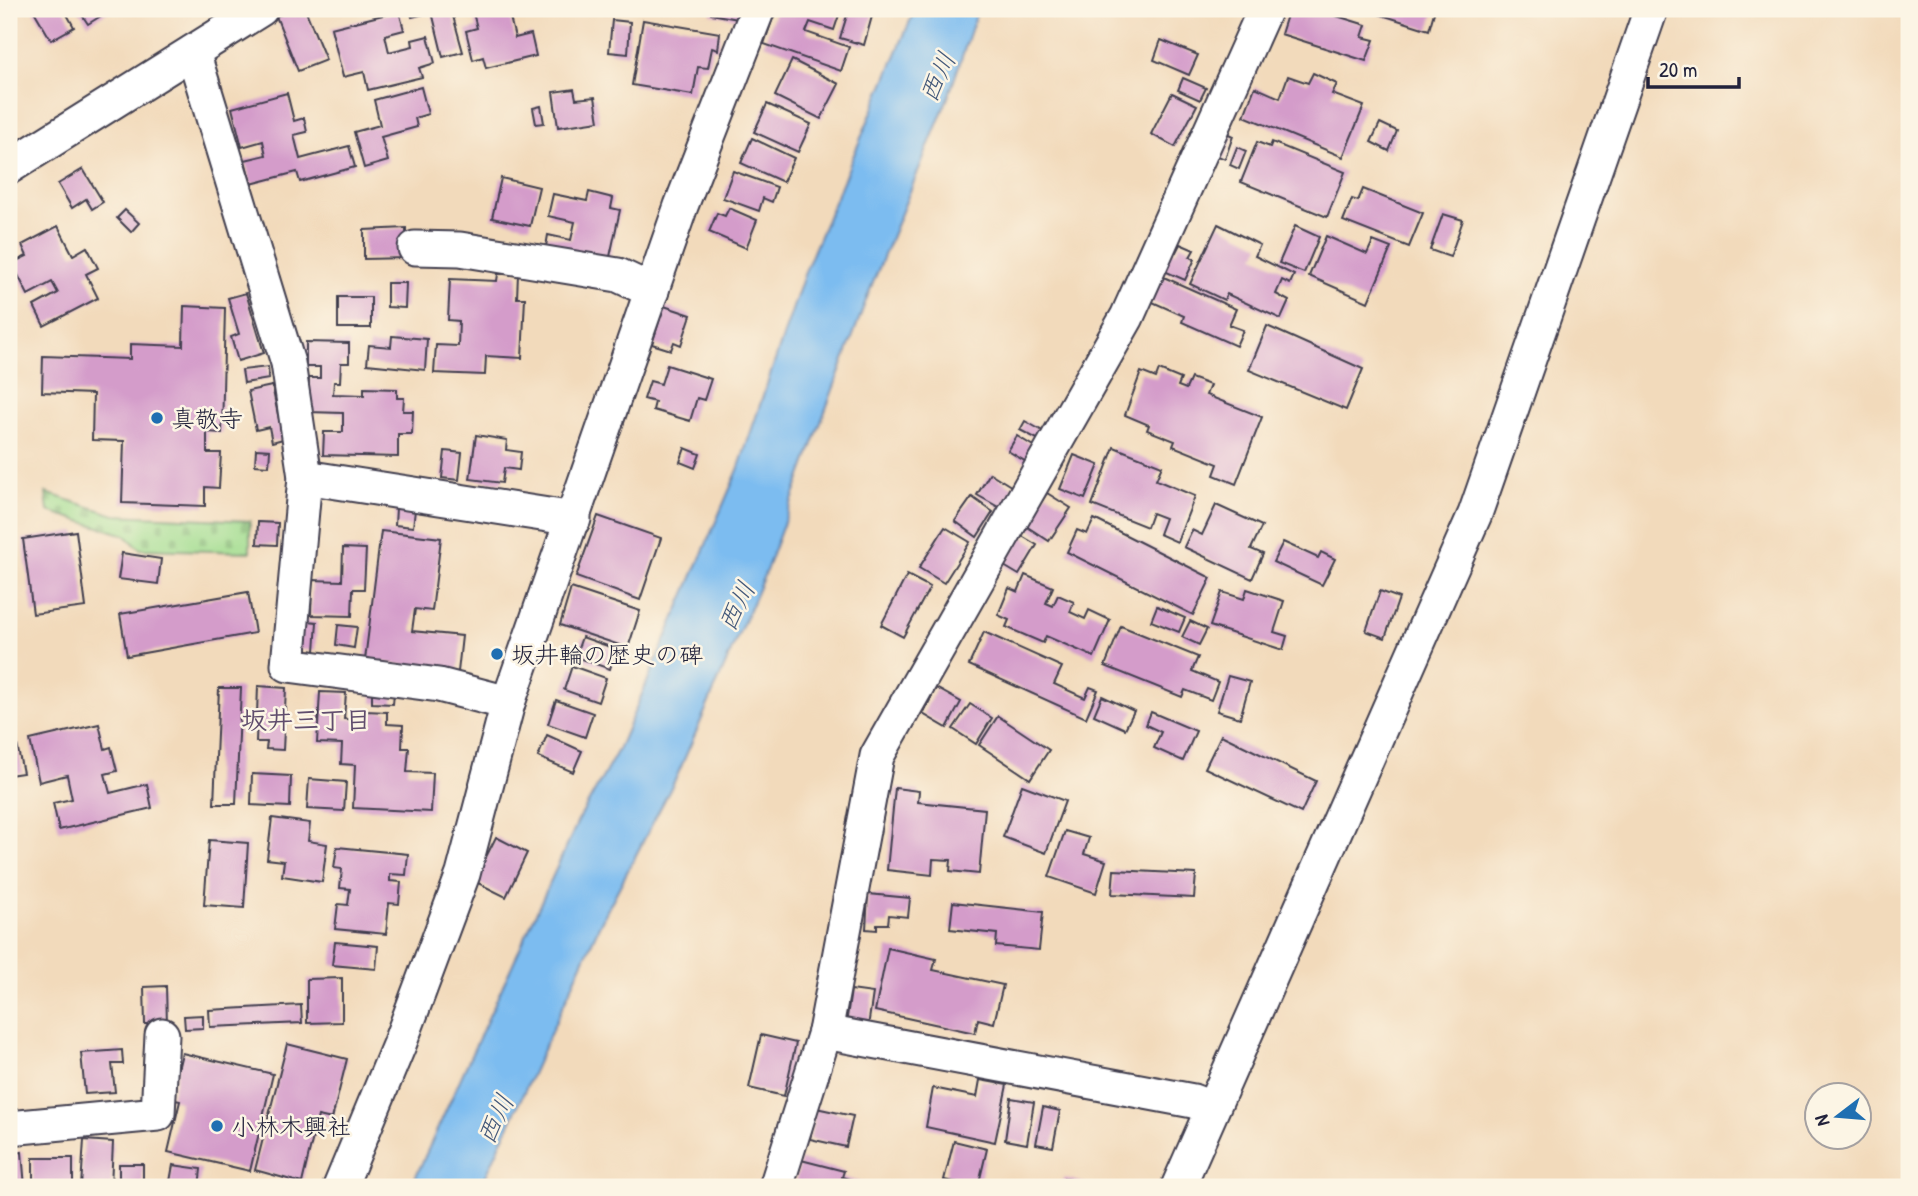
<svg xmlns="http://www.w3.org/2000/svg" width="1918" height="1196" font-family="'Patrick Hand','Klee One',sans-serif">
  <defs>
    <pattern id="cemetery-stones" width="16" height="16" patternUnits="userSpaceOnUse" patternTransform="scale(1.75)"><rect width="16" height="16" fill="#a2dd90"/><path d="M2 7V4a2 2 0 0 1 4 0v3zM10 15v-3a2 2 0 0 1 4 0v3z" fill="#8bbd7d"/></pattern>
  </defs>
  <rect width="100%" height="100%" fill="#fcf5e5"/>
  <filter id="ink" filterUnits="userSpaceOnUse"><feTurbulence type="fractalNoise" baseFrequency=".0143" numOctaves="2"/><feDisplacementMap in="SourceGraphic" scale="14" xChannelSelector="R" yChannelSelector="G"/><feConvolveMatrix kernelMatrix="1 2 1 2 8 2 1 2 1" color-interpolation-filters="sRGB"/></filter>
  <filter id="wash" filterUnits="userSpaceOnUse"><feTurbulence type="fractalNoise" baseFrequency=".00686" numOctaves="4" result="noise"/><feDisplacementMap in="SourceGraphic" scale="28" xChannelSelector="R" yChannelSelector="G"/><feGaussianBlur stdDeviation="1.57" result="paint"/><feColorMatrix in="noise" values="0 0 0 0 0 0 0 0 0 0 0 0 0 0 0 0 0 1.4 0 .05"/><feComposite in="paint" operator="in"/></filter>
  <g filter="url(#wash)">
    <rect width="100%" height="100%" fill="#f2dabb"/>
    <!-- cemetery -->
    <polygon fill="url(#cemetery-stones)" stroke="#628066" stroke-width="2" points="46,493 115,515 250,521 250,552 140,549 125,535 48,511"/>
    <!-- water -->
    <polygon fill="#7cbcf0" stroke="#4f6f96" stroke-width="2" points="915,9 978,9 949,95 868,295 766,571 677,776 600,924 481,1187 411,1187 578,821 618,750 738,470 806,269"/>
    <g id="blocks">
      <!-- building -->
      <g fill="#d49cca">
        <polygon points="37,9 64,9 74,27 51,40 34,11"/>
        <polygon points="78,9 112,9 88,24"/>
        <polygon points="295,9 305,9 326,60 298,71 276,16"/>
        <polygon points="410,9 451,9 463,52 443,57 432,12 412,17"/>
        <polygon points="472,9 508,9 515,38 531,34 536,56 486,68 483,57 473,60 466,31 477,28"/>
        <polygon points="712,9 740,9 738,19 711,14"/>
        <polygon points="776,9 841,9 834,30 810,22 806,32 849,47 841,71 764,44"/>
        <polygon points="849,9 874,9 864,45 840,38"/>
        <polygon points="1289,9 1314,9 1366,25 1362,37 1374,40 1366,61 1281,34"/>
        <polygon points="1363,9 1435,9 1429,30"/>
        <polygon points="399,11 404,30 385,35 389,52 413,46 412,40 428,36 435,63 419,68 422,77 368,90 364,72 343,77 331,28"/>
        <polygon points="612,20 630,22 628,54 609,52"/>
        <polygon points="643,20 720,33 718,50 712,48 708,68 698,67 693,95 632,85"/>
        <polygon points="1161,40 1198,55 1189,75 1154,60"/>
        <polygon points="792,60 839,84 821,119 775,96"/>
        <polygon points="1313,73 1337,84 1332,94 1364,106 1343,157 1244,116 1255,87 1280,98 1288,76 1308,83"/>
        <polygon points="1183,78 1206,88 1200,100 1178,90"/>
        <polygon points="421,87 428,114 415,118 417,127 381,137 388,161 364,168 354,132 380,125 374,100"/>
        <polygon points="574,89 576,99 595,97 599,121 558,127 553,92"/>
        <polygon points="287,93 294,121 304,118 307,132 294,135 300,159 349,146 355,167 300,182 297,172 251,184 245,160 266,155 263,141 242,147 232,108"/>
        <polygon points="1172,93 1197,105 1175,147 1151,134"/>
        <polygon points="767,104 811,124 798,152 754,132"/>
        <polygon points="541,106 544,123 536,124 533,108"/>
        <polygon points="1380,123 1397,131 1389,151 1371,142"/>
        <polygon points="1222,131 1233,136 1225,159 1213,154"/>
        <polygon points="752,138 794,158 783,182 741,163"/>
        <polygon points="1257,142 1270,147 1272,142 1345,172 1327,217 1241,182"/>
        <polygon points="1237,147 1246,151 1239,169 1230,165"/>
        <polygon points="83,169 103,202 92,209 86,199 72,208 58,184"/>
        <polygon points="733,171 777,187 772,202 763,198 759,211 723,198"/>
        <polygon points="501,178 539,187 530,226 492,218"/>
        <polygon points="1363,189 1423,213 1409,247 1343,221 1352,199 1358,201"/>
        <polygon points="589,192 613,198 611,208 620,210 608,266 545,252 548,235 571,240 575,222 548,216 553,194 587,201"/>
        <polygon points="729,208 757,220 746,248 709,232 717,213 725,216"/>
        <polygon points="125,210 139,223 131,232 117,218"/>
        <polygon points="1443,214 1463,220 1450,257 1430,250"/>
        <polygon points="1218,224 1260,245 1255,256 1294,275 1290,284 1282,280 1276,294 1289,301 1281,319 1227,294 1224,300 1190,284"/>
        <polygon points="58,226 73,255 87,247 98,268 86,274 98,298 44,326 34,306 58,293 52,282 28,295 12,263 27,256 22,245"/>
        <polygon points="1295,226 1319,237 1304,273 1279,263"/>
        <polygon points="406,228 406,258 364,259 364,230"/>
        <polygon points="1326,236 1367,254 1373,241 1391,248 1368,302 1309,276"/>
        <polygon points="1180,244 1194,250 1190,257 1195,259 1185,280 1162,270 1170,250 1176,252"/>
        <polygon points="498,274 518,274 517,298 525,298 522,358 486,356 485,375 434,373 436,345 458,346 459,321 448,320 450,279 497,281"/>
        <polygon points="1159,275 1236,309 1229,325 1243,330 1236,346 1182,322 1184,316 1148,300"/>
        <polygon points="387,283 406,283 405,308 387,307"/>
        <polygon points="246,293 264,353 238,361 231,337 239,334 228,298"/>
        <rect x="338" y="297" width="33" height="31"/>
        <polygon points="184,306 225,308 222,433 207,432 207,453 221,453 219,488 205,487 205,506 122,503 124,441 92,440 93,394 42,392 43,356 130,359 130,344 183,346"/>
        <polygon points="664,306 691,315 681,345 674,342 671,350 652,344"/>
        <polygon points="1267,326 1363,369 1346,410 1249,370"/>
        <polygon points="392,336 427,339 425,370 367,364 369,345 391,347"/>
        <polygon points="306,342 349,343 349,363 341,363 340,382 334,382 333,394 364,395 364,388 397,389 397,398 404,398 403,411 413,411 412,434 398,434 398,457 323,455 324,432 343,432 343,413 308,412 309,378 320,378 320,367 306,367"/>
        <polygon points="667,365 711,379 704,400 697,398 690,421 653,410 655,402 644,399 650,381 661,384"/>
        <polygon points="268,367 269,379 244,383 242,370"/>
        <polygon points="1159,370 1181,379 1178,386 1186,389 1191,378 1210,385 1206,395 1262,417 1236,484 1214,475 1218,464 1173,446 1175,441 1147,430 1149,425 1125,415 1141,372 1156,378"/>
        <polygon points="272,386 283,439 272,442 269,427 256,430 248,391"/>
        <polygon points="1025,421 1048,434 1043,442 1020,430"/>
        <polygon points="476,435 507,440 506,450 521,452 519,470 504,468 502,483 470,479"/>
        <polygon points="1017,436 1038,449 1030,464 1008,451"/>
        <polygon points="1114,447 1162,466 1156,480 1195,496 1177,542 1159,534 1165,518 1152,513 1147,527 1092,505"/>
        <polygon points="685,448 700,454 695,468 680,462"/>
        <polygon points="256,449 270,450 269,466 255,465"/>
        <polygon points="445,451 462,453 459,480 442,478"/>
        <polygon points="1074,455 1099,465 1085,499 1060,489"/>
        <polygon points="990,473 1014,488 1002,509 977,495"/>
        <polygon points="1047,493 1071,508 1049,541 1026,526"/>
        <polygon points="972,497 993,512 977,537 955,521"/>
        <polygon points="1216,505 1262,526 1251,549 1263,554 1252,579 1184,547 1192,530 1202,535"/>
        <polygon points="396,508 415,510 413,527 395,525"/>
        <polygon points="598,516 661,538 640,600 576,577"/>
        <polygon points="1094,519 1211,578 1193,615 1067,552 1077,530 1087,534"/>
        <polygon points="258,522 278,523 277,545 257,544"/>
        <polygon points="945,527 970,542 944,583 919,568"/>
        <polygon points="76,531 86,607 33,614 23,539"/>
        <polygon points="381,531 441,538 432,611 415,609 412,631 462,636 458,672 365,660"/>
        <polygon points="1022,536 1037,545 1019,575 1004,566"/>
        <polygon points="1283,542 1318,558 1321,552 1335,559 1322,585 1273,562"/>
        <polygon points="343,548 366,549 364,589 353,589 352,616 311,615 312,580 342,581"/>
        <polygon points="122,553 161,559 158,584 118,579"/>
        <polygon points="907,575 930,587 903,637 881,625"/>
        <polygon points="1025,575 1053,587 1046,603 1053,606 1058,595 1074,602 1070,612 1085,619 1089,610 1110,620 1094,657 1046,636 1043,643 1006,627 1009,620 998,615 1009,588 1018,592"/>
        <polygon points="571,588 640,611 628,648 560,625"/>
        <polygon points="1247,589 1284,601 1274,632 1287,636 1283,650 1210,626 1222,592 1244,599"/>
        <polygon points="1380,591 1399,598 1385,638 1366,631"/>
        <polygon points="248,592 255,633 127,656 120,614"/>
        <polygon points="1157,606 1185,618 1179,632 1151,621"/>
        <polygon points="298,620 317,622 315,651 295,649"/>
        <polygon points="1190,621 1207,629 1199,645 1182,637"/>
        <polygon points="338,625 357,627 354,648 336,645"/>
        <polygon points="1121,626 1198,657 1192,671 1218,682 1211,700 1185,690 1182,697 1105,666"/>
        <polygon points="984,632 1062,667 1054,684 1085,698 1090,687 1098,690 1086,718 969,665"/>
        <polygon points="582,637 616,649 610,669 575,657"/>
        <polygon points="572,666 606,678 598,702 564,690"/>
        <polygon points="1228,676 1250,682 1240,718 1217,711"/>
        <polygon points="258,686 286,688 283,750 266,749 267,742 256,742"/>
        <polygon points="219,688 241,688 236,804 214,804"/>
        <polygon points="936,688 961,702 947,728 923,714"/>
        <polygon points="320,692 346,693 344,719 366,720 366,711 387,712 387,724 403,725 402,748 409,748 407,772 433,773 431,812 353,808 355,765 341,764 342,744 317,743"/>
        <polygon points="372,692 394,693 393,704 372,703"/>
        <polygon points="1102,696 1134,711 1125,729 1094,715"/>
        <polygon points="556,700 593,713 585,737 548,724"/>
        <polygon points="970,704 992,718 976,744 953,729"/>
        <polygon points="1151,712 1196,731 1183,761 1154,748 1161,732 1146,725"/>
        <polygon points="998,716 1049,750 1030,779 979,745"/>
        <polygon points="99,724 105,749 111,747 117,771 105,774 110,793 147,784 152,808 59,830 53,803 72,799 67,775 39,782 30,740"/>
        <polygon points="9,730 14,730 23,773 9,775"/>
        <polygon points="547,735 582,751 573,772 538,757"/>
        <polygon points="1221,735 1316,781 1301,813 1205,768"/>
        <polygon points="252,774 291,776 290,807 251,805"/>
        <polygon points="309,779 346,782 344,811 307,809"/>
        <polygon points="1022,785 1065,801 1046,853 1003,837"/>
        <polygon points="895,788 919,791 918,802 985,809 979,874 950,871 951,860 933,859 932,875 887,870"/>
        <polygon points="272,818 310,823 308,841 327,844 322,882 282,876 284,861 267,859"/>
        <polygon points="1065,831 1089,838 1084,854 1106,861 1096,893 1049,877"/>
        <polygon points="496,837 527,853 506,897 474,881"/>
        <polygon points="209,840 248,843 244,908 204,905"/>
        <polygon points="337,847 408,854 406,875 390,874 390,881 401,882 399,904 389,903 386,934 335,929 338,904 348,905 350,889 340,888 342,869 334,868"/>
        <polygon points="1114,870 1196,874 1194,898 1112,894"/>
        <polygon points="868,894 910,898 908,917 889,915 888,924 877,924 877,930 866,929"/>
        <polygon points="953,902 1043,912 1039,950 996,946 997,934 950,929"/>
        <polygon points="335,942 378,946 376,969 332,965"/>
        <polygon points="888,948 936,959 933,970 1003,985 994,1023 978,1019 975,1033 875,1011"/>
        <polygon points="342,978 342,1022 307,1023 307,979"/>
        <polygon points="166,986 167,1024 145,1024 144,987"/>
        <polygon points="851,990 873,993 868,1027 846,1024"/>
        <polygon points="301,1005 302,1023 210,1027 209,1010"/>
        <polygon points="203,1015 203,1028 185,1029 184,1016"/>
        <polygon points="761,1035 796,1043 784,1096 749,1088"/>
        <polygon points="287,1044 347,1059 332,1119 318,1116 302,1183 255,1170"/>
        <polygon points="122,1050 123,1064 112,1064 115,1092 85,1094 81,1053"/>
        <polygon points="182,1053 273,1074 250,1171 168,1152 180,1101 171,1099"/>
        <polygon points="980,1080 1007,1085 995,1142 926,1127 933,1088 977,1097"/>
        <polygon points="1011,1098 1034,1102 1027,1144 1005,1140"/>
        <polygon points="1043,1107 1060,1111 1053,1147 1036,1144"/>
        <polygon points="816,1108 853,1116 846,1147 810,1139"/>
        <polygon points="84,1140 113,1142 111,1187 81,1187"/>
        <polygon points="954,1141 987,1149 978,1187 944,1180"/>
        <polygon points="22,1152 25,1187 9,1187 9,1154"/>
        <rect x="33" y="1158" width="40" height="29"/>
        <polygon points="801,1160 844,1171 842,1177 876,1187 794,1187"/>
        <rect x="119" y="1164" width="24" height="23"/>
        <polygon points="173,1165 201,1169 199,1187 169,1187"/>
        <polygon points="1064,1178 1090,1185 1090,1187 1062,1187"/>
      </g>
    </g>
  </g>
  <g filter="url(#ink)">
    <use href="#blocks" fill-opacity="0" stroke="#413e4e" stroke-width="2"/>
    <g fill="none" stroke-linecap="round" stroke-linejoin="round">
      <defs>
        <g id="minor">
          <polyline points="193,52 288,363 305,477 288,665 439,685 508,703"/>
          <polyline points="9,167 261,9"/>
          <polyline points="415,248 460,249 618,275 652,291"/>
          <polyline points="305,477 574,519"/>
          <polyline points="825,1032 1193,1101 1212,1108"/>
          <polyline points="9,1128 158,1114 162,1035"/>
          <polyline points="340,1187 399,1045 463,874 508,703 681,206 758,9"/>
          <polyline points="776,1187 825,1032 877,756 1127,317 1265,9"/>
          <polyline points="1178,1187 1475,514 1651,9"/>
        </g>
      </defs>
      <!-- minor casing -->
      <use href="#minor" stroke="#413e4e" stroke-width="37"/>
      <!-- minor -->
      <use href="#minor" stroke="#fff" stroke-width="33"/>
    </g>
  </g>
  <!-- markers -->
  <g fill="#1f6fb2" stroke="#fcf5e5" stroke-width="2.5">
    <circle cx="157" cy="418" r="7"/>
    <circle cx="497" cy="654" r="7"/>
    <circle cx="217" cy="1126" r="7"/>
  </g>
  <g text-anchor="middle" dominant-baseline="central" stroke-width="5" stroke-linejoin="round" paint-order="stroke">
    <!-- poi labels -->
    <g font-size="24" fill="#22223b" stroke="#fcf5e5" text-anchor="start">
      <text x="171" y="418">真敬寺</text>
      <text x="511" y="654">坂井輪の歴史の碑</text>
      <text x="231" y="1126">小林木興社</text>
    </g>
    <!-- water labels -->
    <g font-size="26" font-style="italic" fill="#42587a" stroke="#fcf5e5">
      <text transform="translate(937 77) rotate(-66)">西川</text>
      <text transform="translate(736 606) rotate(-64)">西川</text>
      <text transform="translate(495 1119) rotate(-65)">西川</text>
    </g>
    <!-- neighbourhood labels -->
    <g font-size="26" font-weight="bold" fill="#604d6d" stroke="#fcf5e5">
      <text x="306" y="719">坂井三丁目</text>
    </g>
  </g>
  <!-- margin -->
  <rect width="1918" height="1196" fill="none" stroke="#fcf5e5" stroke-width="35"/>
  <!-- north arrow -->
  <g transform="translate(1838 1116) rotate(254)"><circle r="33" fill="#fcf5e5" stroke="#a5a1a1" stroke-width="2"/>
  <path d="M0-5L12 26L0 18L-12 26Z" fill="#1f6fb2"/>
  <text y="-10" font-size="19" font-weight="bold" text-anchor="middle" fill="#22223b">N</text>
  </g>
  <!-- scale -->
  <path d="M1648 77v10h91v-10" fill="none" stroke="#22223b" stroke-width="3.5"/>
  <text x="1659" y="77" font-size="21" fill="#22223b" stroke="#fcf5e5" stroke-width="5" paint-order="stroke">20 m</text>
</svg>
